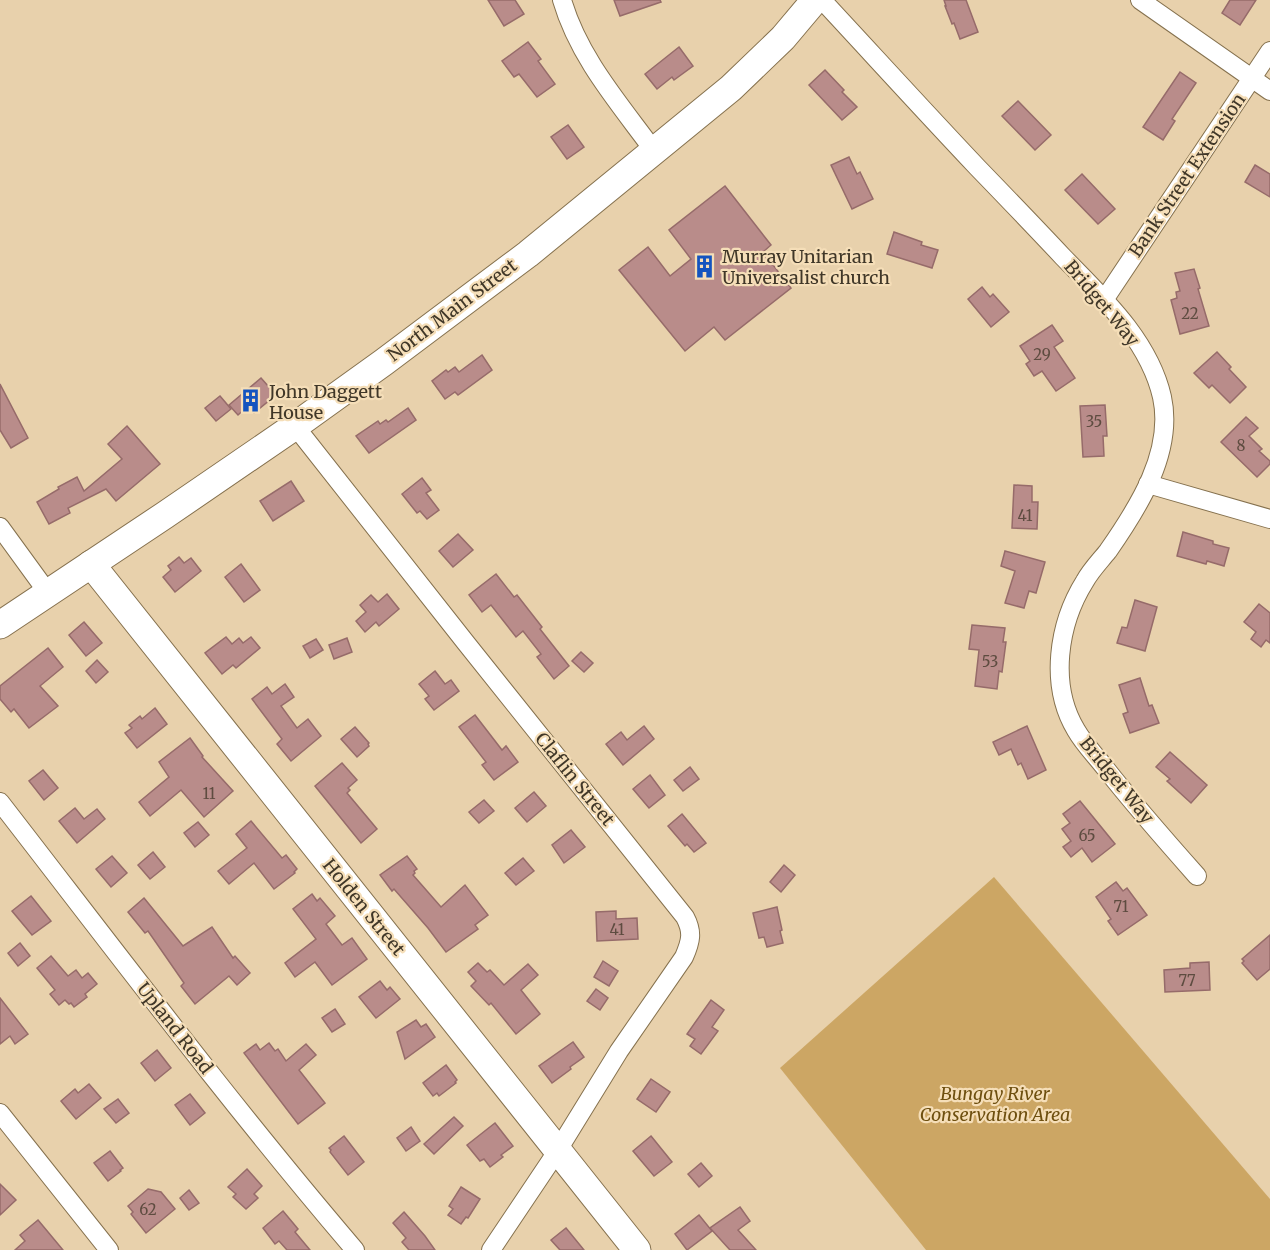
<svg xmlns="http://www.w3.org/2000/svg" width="1270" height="1250" font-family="Merriweather,serif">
  <rect width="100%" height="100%" fill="#e8d1ac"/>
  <!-- green -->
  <polygon fill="#cca664" points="994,877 1270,1199 1270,1250 926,1250 780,1068"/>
  <!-- building -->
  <g fill="#b98c8a" stroke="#966b6a" stroke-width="1.5">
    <polygon points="488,0 515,0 524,14 504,26"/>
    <polygon points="614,0 660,0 661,2 620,16"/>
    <polygon points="944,0 966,0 978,32 960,39 954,23 952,24 945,6 946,6"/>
    <polygon points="1230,0 1256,0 1240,25 1222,13"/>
    <polygon points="528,42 541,59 538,61 555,84 537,97 519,74 514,77 502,61"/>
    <polygon points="679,47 693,66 674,80 672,77 657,89 645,74"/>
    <polygon points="825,70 844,90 842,92 857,107 842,120 809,85"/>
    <polygon points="1180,72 1196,83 1172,119 1175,121 1163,140 1143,127"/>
    <polygon points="1018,101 1051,135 1035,150 1002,116"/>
    <polygon points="568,125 584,147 567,159 551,137"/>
    <polygon points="849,157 857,174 860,172 873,199 852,209 831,165"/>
    <polygon points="1255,165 1270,174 1270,197 1245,182"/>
    <polygon points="1082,174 1115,209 1098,224 1065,190"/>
    <polygon points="725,186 771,245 763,252 791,288 725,340 714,327 685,351 619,270 648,247 670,276 691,259 669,230"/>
    <polygon points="894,232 922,242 921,245 938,250 932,268 887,254"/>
    <polygon points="1194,269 1200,288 1198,289 1209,326 1180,334 1171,300 1177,298 1176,292 1180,291 1175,273"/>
    <polygon points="982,287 990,297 993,294 1009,312 991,327 968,299"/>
    <polygon points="1052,325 1063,341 1054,347 1075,378 1056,391 1042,371 1034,376 1026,364 1030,361 1020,346"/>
    <polygon points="1217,352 1231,367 1229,369 1246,387 1230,403 1212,385 1209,388 1194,373"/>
    <polygon points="482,355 492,370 458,395 455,392 445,399 432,381 446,370 448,372 455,367 459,372"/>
    <polygon points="261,378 276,395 254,413 248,406 238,415 229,405"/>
    <polygon points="0,384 28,438 11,448 0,430"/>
    <polygon points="220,396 231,409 216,421 205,408"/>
    <polygon points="1105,405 1107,436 1103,436 1104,456 1083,457 1080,406"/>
    <polygon points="408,408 416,420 369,453 356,436 378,421 380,424 386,420 388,422"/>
    <polygon points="1246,417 1258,428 1249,436 1262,449 1259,451 1270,461 1270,464 1257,477 1221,442"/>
    <polygon points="127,426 160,464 116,501 106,489 68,508 70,513 49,524 37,502 59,489 58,487 77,477 84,491 122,459 108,444"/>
    <polygon points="422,478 431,490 426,493 439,510 427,519 420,511 417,513 402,494"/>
    <polygon points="291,481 304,501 273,521 260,501"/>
    <polygon points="1014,485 1032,486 1032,502 1038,502 1037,529 1012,528"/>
    <polygon points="1183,532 1213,541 1213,544 1229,548 1224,566 1207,561 1206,564 1177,556"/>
    <polygon points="458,534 473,550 453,567 439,551"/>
    <polygon points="1005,551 1045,562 1036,593 1029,591 1024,608 1005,603 1015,571 1001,566"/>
    <polygon points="179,557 184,563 191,558 201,571 175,592 163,577 171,570 168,566"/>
    <polygon points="241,564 260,590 244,602 225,577"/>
    <polygon points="496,574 514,597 517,595 542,627 540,629 569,666 554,679 537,657 541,654 523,631 516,637 491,605 482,612 469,595"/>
    <polygon points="387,594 399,609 379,626 376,622 365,632 356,621 366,612 360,605 371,595 378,602"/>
    <polygon points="1135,600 1157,607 1145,651 1117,643 1122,627 1127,628"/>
    <polygon points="1259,604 1270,613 1270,643 1266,640 1261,647 1251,639 1256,632 1244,622"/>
    <polygon points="84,622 102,643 86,656 69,635"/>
    <polygon points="972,625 1005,628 1003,642 1006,642 1002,672 999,671 997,689 975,686 979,650 969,649"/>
    <polygon points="226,637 232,644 239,638 243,643 251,637 260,648 236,668 233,665 222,674 205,653"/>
    <polygon points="347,638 352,652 334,659 329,645"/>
    <polygon points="316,639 323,650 310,658 303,646"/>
    <polygon points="48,648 63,667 40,686 58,706 29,728 14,709 11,712 0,699 0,686"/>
    <polygon points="581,652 593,663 584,672 572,661"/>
    <polygon points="97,660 108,672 96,683 86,671"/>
    <polygon points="435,671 445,684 451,680 459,691 434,710 425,699 429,696 419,684"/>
    <polygon points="1140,678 1149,706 1152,705 1159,723 1130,733 1123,714 1128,712 1119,685"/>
    <polygon points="285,684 294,697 281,706 297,728 308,719 321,736 291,761 277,744 282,739 252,699 267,687 272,694"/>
    <polygon points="155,708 167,724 137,748 125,733 132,728 129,725 140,716 142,719"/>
    <polygon points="475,715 502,750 506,746 518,762 494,780 482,765 486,762 459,727"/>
    <polygon points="644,726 654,739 623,765 606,744 621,732 627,740"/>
    <polygon points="1027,726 1046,770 1028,779 1021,763 1018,765 1011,749 999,755 993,742"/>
    <polygon points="355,727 369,743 368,744 369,746 357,757 341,739"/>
    <polygon points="190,738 203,756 202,757 233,791 204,817 181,790 150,816 139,802 169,777 159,762"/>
    <polygon points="1170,752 1207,785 1191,803 1167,781 1170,779 1156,767"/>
    <polygon points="342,763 357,780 348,788 350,790 347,793 377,829 361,843 315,786"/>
    <polygon points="690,767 699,779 683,791 674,780"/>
    <polygon points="43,770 58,788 44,800 29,781"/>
    <polygon points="650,775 665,795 649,808 633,789"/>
    <polygon points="534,792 546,806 527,822 515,808"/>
    <polygon points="484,800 494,811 479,823 469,812"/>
    <polygon points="1080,801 1115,844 1092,862 1082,848 1071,857 1063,847 1071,841 1062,829 1070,823 1063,814"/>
    <polygon points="75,808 84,819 97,809 105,819 77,843 59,821"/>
    <polygon points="682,814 706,843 694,852 687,844 685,846 668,826"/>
    <polygon points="251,821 282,858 286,855 297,869 294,872 295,873 274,889 254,863 229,884 218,871 247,848 236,834"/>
    <polygon points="198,822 209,835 195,847 184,833"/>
    <polygon points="571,830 585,847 564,863 552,845"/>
    <polygon points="153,852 165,867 150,879 138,865"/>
    <polygon points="112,856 127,873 111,887 96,869"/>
    <polygon points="407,856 417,869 414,871 415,873 413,875 441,907 465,885 488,915 475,925 478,929 446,952 428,928 394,889 392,891 380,875"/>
    <polygon points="523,858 534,871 516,885 505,873"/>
    <polygon points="784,865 795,875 781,892 770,882"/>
    <polygon points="1116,882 1123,891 1127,888 1147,915 1118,935 1108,921 1111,919 1096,897"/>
    <polygon points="312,894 317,901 320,898 335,916 326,924 342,945 352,938 367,959 332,985 315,962 295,977 285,963 316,939 293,909"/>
    <polygon points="31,896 51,921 32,935 12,911"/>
    <polygon points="144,898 183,946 212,927 233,958 235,956 250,973 237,985 229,976 195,1004 181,986 184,983 148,931 145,933 128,912"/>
    <polygon points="777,907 782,930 780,931 783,943 767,947 764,937 759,938 753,913"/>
    <polygon points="616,911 616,919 637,918 638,939 597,941 596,912"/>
    <polygon points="1270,935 1270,969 1257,980 1242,963 1244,961 1242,959"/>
    <polygon points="20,943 30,956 18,966 8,953"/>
    <polygon points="51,956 68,976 76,970 82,978 88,973 97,984 85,994 87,997 74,1007 71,1003 69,1004 65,1000 59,1005 50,994 55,990 37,968"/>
    <polygon points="603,961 618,971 609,986 594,977"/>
    <polygon points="1209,962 1210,990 1165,992 1164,970 1190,968 1190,963"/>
    <polygon points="478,963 487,972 490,970 504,985 528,964 538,975 521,990 540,1014 516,1034 491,1003 489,1005 471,986 476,981 468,972"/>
    <polygon points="380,981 387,990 390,987 400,999 376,1018 359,997"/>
    <polygon points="596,989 608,998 600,1010 587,1001"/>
    <polygon points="0,998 28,1034 15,1044 10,1036 0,1044"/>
    <polygon points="711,1000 724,1010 712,1027 718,1031 701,1054 690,1046 695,1039 687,1034"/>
    <polygon points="335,1009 345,1024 332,1032 322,1018"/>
    <polygon points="416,1020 421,1027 426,1024 435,1037 405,1059 397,1032"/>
    <polygon points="573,1042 584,1057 570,1067 571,1069 552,1083 539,1066"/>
    <polygon points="269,1043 275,1051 278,1049 286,1061 306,1044 316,1055 299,1070 325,1103 298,1124 244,1053 256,1044 260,1050"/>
    <polygon points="157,1050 171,1068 155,1081 141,1063"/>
    <polygon points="446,1065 457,1080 455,1082 456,1083 439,1096 437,1093 433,1096 423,1083"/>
    <polygon points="651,1079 670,1092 656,1112 637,1099"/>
    <polygon points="89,1084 101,1098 76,1119 61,1101 75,1089 78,1093"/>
    <polygon points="190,1094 205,1113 190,1125 175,1105"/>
    <polygon points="118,1099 129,1113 116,1123 104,1109"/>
    <polygon points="454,1117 463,1126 434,1154 424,1144"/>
    <polygon points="495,1123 513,1146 501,1155 503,1157 490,1167 484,1159 480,1161 467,1145"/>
    <polygon points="411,1127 420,1141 406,1151 397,1138"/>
    <polygon points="344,1136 364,1162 348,1175 330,1152 331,1150 329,1148"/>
    <polygon points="651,1136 672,1162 654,1176 633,1151"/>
    <polygon points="110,1151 123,1168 120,1170 121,1171 108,1181 94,1163"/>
    <polygon points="701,1163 712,1176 699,1187 688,1174"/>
    <polygon points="247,1169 262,1186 254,1194 258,1198 246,1209 233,1197 236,1194 228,1187"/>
    <polygon points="0,1184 16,1200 0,1215"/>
    <polygon points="461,1187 480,1199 468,1218 466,1217 461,1224 448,1215 453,1209 449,1206"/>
    <polygon points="148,1189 161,1192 175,1209 146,1233 131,1214 133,1212 128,1206"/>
    <polygon points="189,1190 199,1203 189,1210 180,1198"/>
    <polygon points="740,1207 750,1221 738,1230 756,1250 730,1250 710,1228"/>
    <polygon points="283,1211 298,1229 295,1232 310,1250 287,1250 279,1241 275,1244 263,1228"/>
    <polygon points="404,1212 425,1236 435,1250 409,1250 402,1242 406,1238 393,1223"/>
    <polygon points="699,1215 712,1231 687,1250 675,1234"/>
    <polygon points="38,1220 63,1250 15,1250 25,1241 20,1235"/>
    <polygon points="566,1228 584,1250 560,1250 551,1240"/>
  </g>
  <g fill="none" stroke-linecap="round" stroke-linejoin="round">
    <defs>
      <g id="minor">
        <path d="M 562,0 C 579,58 619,103 654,151"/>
        <path d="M 822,0 C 874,56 925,112 977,167 C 1006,197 1035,227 1063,257 C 1102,297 1149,340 1162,397 C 1174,452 1138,508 1108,551 C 1100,561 1091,570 1085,581 C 1058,624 1049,685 1076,730 C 1084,744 1096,756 1106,769 C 1135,806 1166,841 1197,876"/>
        <polyline points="1140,0 1270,91"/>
        <polyline points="1104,300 1270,51"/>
        <path d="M 295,426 L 466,643 L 685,917 C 693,932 691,941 684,957 L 619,1051 L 558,1150 L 491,1250"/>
        <polyline points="1148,484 1270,519"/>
        <polyline points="0,527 48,593"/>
        <path d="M 0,802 C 117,953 231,1105 355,1250"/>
        <polyline points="0,1113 109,1250"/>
      </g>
      <g id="secondary">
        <polyline points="91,564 637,1250"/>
        <polyline points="0,625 165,515 295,426 384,362 528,254 731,88 783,38 815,0"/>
      </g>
    </defs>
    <!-- minor casing -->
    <use href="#minor" stroke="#85714e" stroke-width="20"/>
    <!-- secondary casing -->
    <use href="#secondary" stroke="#85714e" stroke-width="29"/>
    <!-- minor -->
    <use href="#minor" stroke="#fff" stroke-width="18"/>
    <!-- secondary -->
    <use href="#secondary" stroke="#fff" stroke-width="27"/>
  </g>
  <!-- icons -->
  <defs>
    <symbol id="building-bare" viewBox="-9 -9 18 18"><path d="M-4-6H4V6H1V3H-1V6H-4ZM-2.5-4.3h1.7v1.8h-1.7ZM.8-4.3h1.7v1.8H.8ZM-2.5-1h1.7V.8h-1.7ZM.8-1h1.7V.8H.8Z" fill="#1454bf" stroke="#f5deb8" stroke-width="2.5" paint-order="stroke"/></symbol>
  </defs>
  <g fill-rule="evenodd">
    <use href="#building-bare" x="688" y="250" width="33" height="33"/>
    <use href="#building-bare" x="234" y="384" width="33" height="33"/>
  </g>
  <g text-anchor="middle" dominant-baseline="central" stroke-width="4.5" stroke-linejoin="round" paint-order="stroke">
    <!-- number labels -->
    <g font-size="15" fill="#5e4c40">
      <text x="1190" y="313">22</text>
      <text x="1042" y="354">29</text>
      <text x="1094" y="421">35</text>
      <text x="1241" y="445">8</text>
      <text x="1025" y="515">41</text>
      <text x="990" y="661">53</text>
      <text x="209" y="793">11</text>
      <text x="1087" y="835">65</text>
      <text x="1121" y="906">71</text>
      <text x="617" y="929">41</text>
      <text x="1187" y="980">77</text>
      <text x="148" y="1209">62</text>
    </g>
    <!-- street labels -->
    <g font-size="18" fill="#403728" stroke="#f5deb8">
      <text transform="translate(1187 175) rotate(-56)">Bank Street Extension</text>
      <text transform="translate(1102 303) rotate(50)">Bridget Way</text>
      <text transform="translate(452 310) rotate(-37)">North Main Street</text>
      <text transform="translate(575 779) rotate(51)">Claflin Street</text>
      <text transform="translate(1117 780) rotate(51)">Bridget Way</text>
      <text transform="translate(364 907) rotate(51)">Holden Street</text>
      <text transform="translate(175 1028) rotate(52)">Upland Road</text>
    </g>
    <!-- poi labels -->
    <g font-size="18" fill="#403728" stroke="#f5deb8" text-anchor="start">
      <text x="722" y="256">Murray Unitarian<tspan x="722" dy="21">Universalist church</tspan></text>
      <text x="269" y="391">John Daggett<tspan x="269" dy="21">House</tspan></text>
    </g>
    <!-- park labels -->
    <g font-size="18" font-style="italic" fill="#6e4f0f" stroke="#f5deb8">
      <text x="995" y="1093">Bungay River<tspan x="995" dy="21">Conservation Area</tspan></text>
    </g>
  </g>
</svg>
